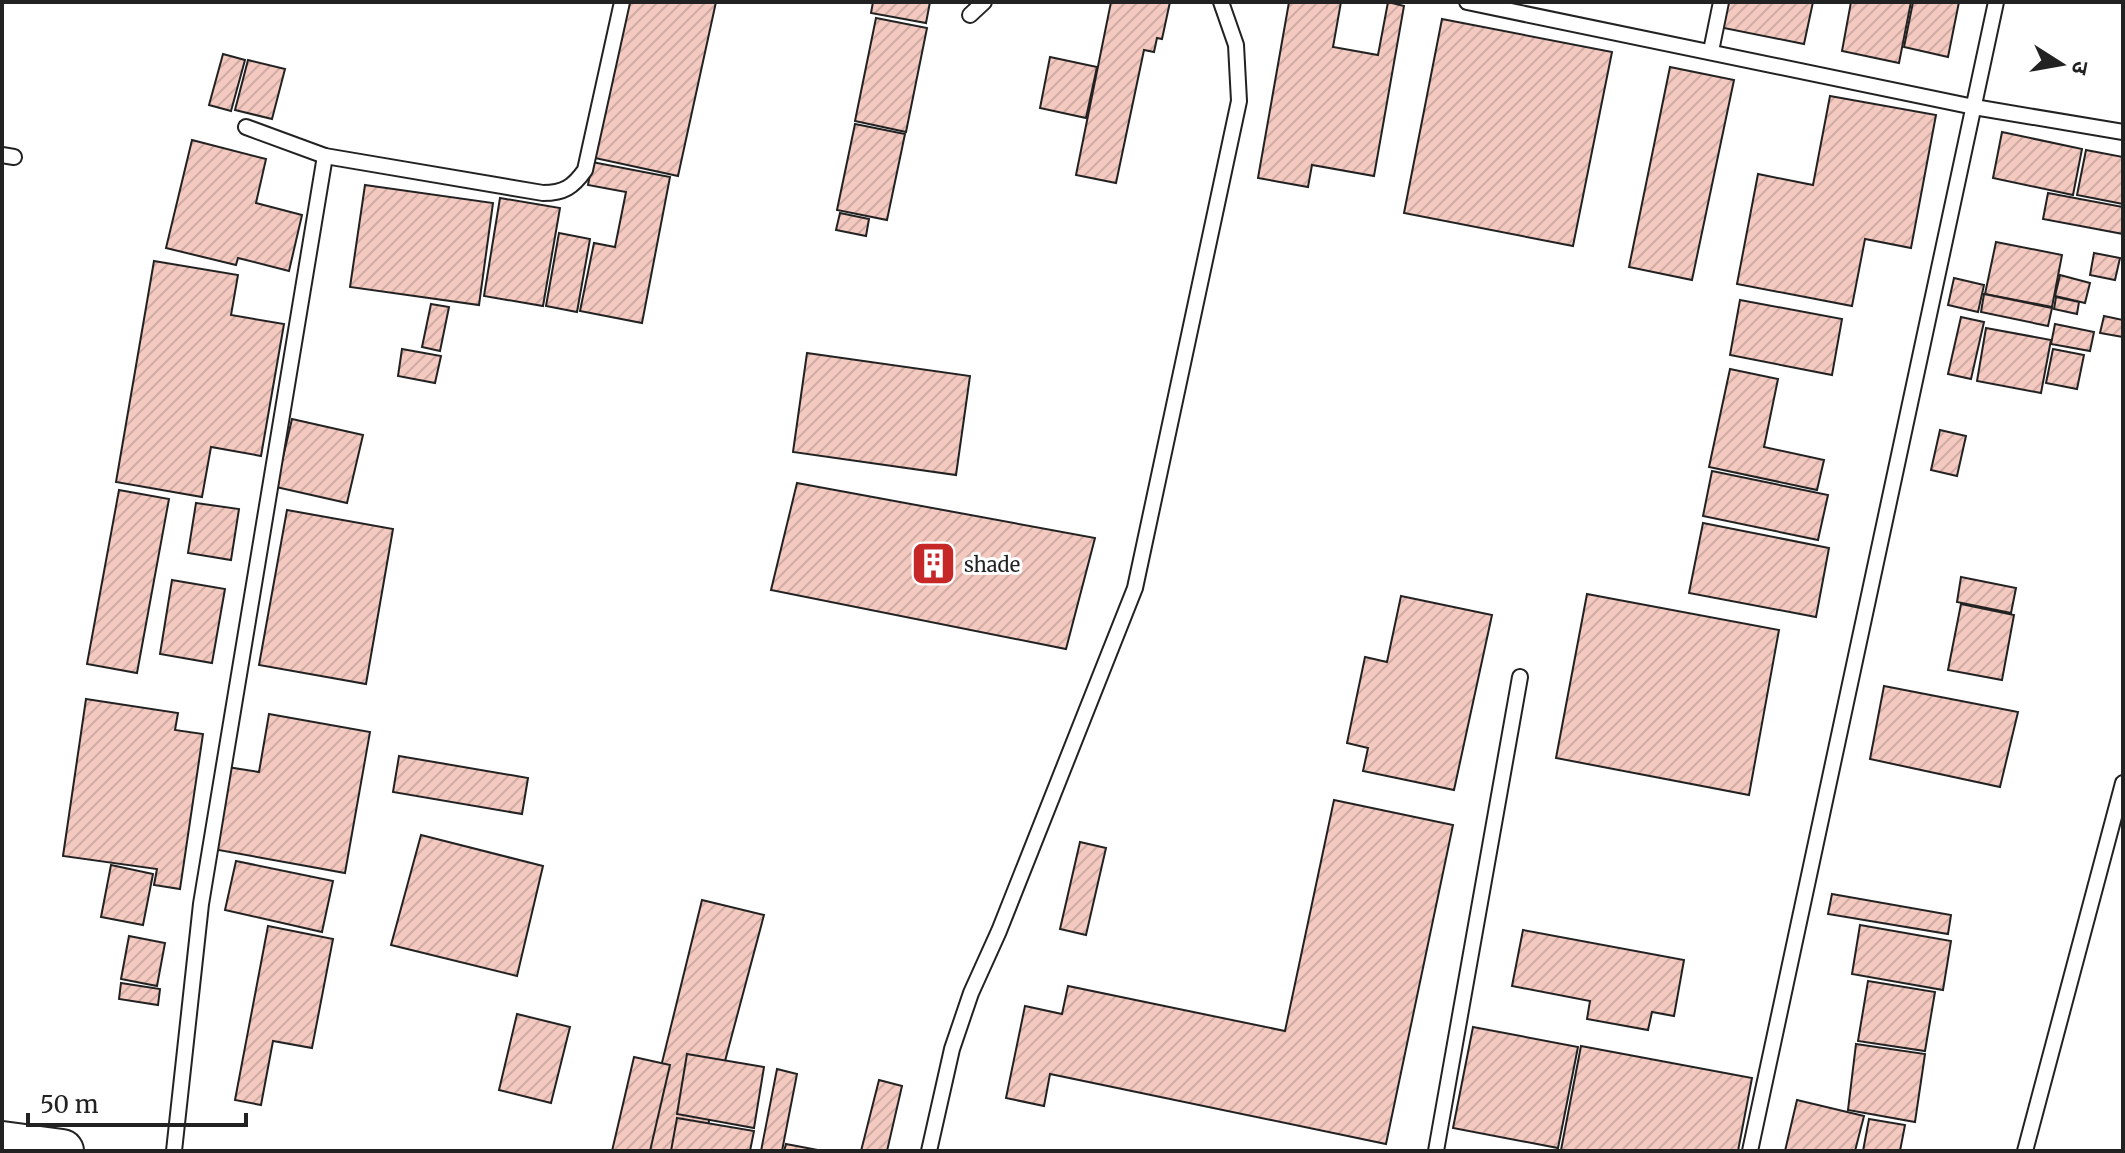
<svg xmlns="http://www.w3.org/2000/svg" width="2125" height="1153" font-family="Merriweather,'Noto Sans Devanagari',serif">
  <defs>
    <pattern id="building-hatch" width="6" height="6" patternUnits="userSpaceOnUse" patternTransform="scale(2)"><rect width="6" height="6" fill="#f3c9c0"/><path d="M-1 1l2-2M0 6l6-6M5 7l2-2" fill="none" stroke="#d0aca5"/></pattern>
  </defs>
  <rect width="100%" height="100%" fill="#fff"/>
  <!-- building -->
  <g fill="url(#building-hatch)" stroke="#222" stroke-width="2">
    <polygon points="629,2 716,2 678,176 595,158"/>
    <polygon points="873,2 930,2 926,23 871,13"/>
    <polygon points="1111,2 1170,2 1162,39 1157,38 1154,52 1144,50 1116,183 1076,175"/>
    <polygon points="1289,2 1341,2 1333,47 1378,55 1388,2 1404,6 1374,176 1312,165 1308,187 1258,178"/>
    <polygon points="1714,2 1813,2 1804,44 1709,25"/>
    <polygon points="1851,2 1911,2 1899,63 1842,51"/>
    <polygon points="1913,2 1959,2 1948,57 1904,47"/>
    <polygon points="876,18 927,28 906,132 855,121"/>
    <polygon points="1442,19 1612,52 1573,246 1404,213"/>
    <polygon points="223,54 245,60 231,111 209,105"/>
    <polygon points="1050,57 1097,67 1086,118 1040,108"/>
    <polygon points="248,60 285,69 272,119 235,110"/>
    <polygon points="1670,67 1734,80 1692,280 1629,267"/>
    <polygon points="1830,96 1936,115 1911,248 1865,239 1852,306 1737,284 1758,174 1813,185"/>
    <polygon points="855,124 905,134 887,220 837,210"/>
    <polygon points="2002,132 2082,149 2073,195 1993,178"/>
    <polygon points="192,140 266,159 256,203 302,215 289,271 238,258 236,265 166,248"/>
    <polygon points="2086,150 2123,157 2123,204 2077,195"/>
    <polygon points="592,162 670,177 642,323 580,311 594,243 615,247 626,192 588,185"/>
    <polygon points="365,185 493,203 479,305 350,287"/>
    <polygon points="2048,193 2123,207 2123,234 2043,219"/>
    <polygon points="500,198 560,208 543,306 484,296"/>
    <polygon points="840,213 869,219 866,236 836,230"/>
    <polygon points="559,233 590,239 577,312 546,306"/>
    <polygon points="1996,242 2062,255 2052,307 1985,294"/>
    <polygon points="2094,253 2120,258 2115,280 2090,275"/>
    <polygon points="154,261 238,275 231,315 284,324 261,456 211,447 202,497 116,482"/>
    <polygon points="2060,275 2090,283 2085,303 2055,296"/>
    <polygon points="1954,278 1984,285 1978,312 1948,305"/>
    <polygon points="1984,294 2052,308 2048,326 1981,312"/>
    <polygon points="2056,297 2079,302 2077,314 2054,309"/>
    <polygon points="1740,300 1842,319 1832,375 1730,355"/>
    <polygon points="431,304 449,307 440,351 422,347"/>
    <polygon points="2104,316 2123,320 2123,337 2100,333"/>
    <polygon points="1961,317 1984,322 1971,379 1948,374"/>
    <polygon points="2055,324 2094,332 2090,351 2051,344"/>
    <polygon points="1986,328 2051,340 2041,393 1977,381"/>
    <polygon points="402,349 441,356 435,383 398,376"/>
    <polygon points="2053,349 2084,355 2077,389 2046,383"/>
    <polygon points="807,353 970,376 956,475 793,452"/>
    <polygon points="1730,369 1778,379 1764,447 1824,460 1817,490 1709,467"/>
    <polygon points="292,419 363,435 347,503 276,487"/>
    <polygon points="1940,430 1966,436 1957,476 1931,470"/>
    <polygon points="1712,471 1828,495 1818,540 1703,516"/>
    <polygon points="797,483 1095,538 1066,649 771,590"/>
    <polygon points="119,490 169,499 137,673 87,664"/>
    <polygon points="196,503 239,509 231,560 188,553"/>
    <polygon points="287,510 393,529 366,684 259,665"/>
    <polygon points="1703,523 1829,548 1816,617 1689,593"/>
    <polygon points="1961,577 2016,588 2011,613 1957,602"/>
    <polygon points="172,580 225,589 212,663 160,654"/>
    <polygon points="1587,594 1779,630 1749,795 1556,758"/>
    <polygon points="1401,596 1492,615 1454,790 1363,771 1368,748 1347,743 1365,657 1387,662"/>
    <polygon points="1961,604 2014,615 2002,680 1948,670"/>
    <polygon points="1884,686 2018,712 2000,787 1870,759"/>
    <polygon points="86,699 178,713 175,730 203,734 180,889 154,885 157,869 63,856"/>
    <polygon points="269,714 370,732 345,873 213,849 227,767 259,772"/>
    <polygon points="399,756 528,778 522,814 393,792"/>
    <polygon points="1334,800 1453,825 1386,1144 1050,1074 1044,1106 1006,1098 1025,1006 1062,1014 1068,986 1285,1031"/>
    <polygon points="421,835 543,866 517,976 391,945"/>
    <polygon points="1080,842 1106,848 1086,935 1060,929"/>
    <polygon points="236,861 333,881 322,932 225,910"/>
    <polygon points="111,865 153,874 143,925 101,917"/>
    <polygon points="1832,894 1951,915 1948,934 1828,914"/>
    <polygon points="702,900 764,915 701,1151 657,1151 641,1148"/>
    <polygon points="1860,925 1951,941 1943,990 1852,974"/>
    <polygon points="268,926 333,939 312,1048 273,1041 261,1105 235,1100"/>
    <polygon points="1523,930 1684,960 1674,1016 1652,1012 1648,1030 1587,1019 1590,1001 1512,986"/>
    <polygon points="129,936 165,943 157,986 121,979"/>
    <polygon points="1868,981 1935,992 1925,1051 1858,1041"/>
    <polygon points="121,983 160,989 158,1005 119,999"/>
    <polygon points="517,1014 570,1027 551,1103 499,1090"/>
    <polygon points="1473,1027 1578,1047 1558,1148 1453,1128"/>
    <polygon points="1856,1044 1925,1054 1915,1122 1848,1110"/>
    <polygon points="1581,1046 1752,1078 1738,1151 1561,1150"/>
    <polygon points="687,1054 764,1067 754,1128 677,1114"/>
    <polygon points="634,1057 670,1065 650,1151 612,1151"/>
    <polygon points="777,1069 797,1074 782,1151 761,1151"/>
    <polygon points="879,1080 902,1086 887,1151 861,1151"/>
    <polygon points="1797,1100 1864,1116 1855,1151 1785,1151"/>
    <polygon points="677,1118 754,1131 750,1151 671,1151"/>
    <polygon points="1869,1119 1905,1125 1900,1151 1863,1151"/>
    <polygon points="786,1144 823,1151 784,1151"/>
  </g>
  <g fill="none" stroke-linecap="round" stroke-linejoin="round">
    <defs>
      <g id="lane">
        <polyline points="1467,2 1974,107 2123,132"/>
        <polyline points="970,15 984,2"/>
        <polyline points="1711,51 1721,2"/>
        <path d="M 246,127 L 325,156 L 543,193 C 564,193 573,187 585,170 L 622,2"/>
        <polyline points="2,155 14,157"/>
        <polyline points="174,1151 201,904 325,156"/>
        <polyline points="929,1151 952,1049 971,993 999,931 1135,588 1239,101 1236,45 1221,2"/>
        <polyline points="1436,1151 1520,677"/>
        <polyline points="1750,1151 1996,2"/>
        <polyline points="2025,1151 2123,783"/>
      </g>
      <polyline id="primary" points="2,1143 62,1151"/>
    </defs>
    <!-- lane casing -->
    <use href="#lane" stroke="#222" stroke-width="18"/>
    <!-- primary casing -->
    <use href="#primary" stroke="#222" stroke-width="46"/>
    <!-- lane -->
    <use href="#lane" stroke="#fff" stroke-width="14"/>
    <!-- primary -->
    <use href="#primary" stroke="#fff" stroke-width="42"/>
  </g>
  <!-- icons -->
  <defs>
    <symbol id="building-square" viewBox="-11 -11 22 22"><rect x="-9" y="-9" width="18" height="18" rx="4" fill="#c62828" stroke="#fff"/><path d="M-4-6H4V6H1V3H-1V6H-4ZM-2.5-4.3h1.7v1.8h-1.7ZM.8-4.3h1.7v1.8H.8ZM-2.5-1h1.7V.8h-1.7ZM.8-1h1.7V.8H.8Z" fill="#fff"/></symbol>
  </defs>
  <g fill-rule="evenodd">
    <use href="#building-square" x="908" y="538" width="51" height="51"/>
  </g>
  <g text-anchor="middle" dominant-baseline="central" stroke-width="6" stroke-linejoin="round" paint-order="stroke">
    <!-- poi labels -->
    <g font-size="20" fill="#222" stroke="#fff" text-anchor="start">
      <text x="964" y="564">shade</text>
    </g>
  </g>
  <!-- border -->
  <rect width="2125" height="1153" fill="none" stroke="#222222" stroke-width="8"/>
  <!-- north arrow -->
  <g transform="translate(2061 64) rotate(101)" stroke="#ffffff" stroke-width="6" paint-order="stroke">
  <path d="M0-6L14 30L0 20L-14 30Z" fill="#222222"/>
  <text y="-12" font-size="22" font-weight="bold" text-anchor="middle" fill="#222222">उ</text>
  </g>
  <!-- scale -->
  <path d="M28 1113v12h218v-12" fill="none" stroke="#222222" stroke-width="4"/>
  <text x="40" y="1113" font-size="24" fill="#222222" stroke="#ffffff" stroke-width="6" paint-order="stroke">50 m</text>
</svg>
